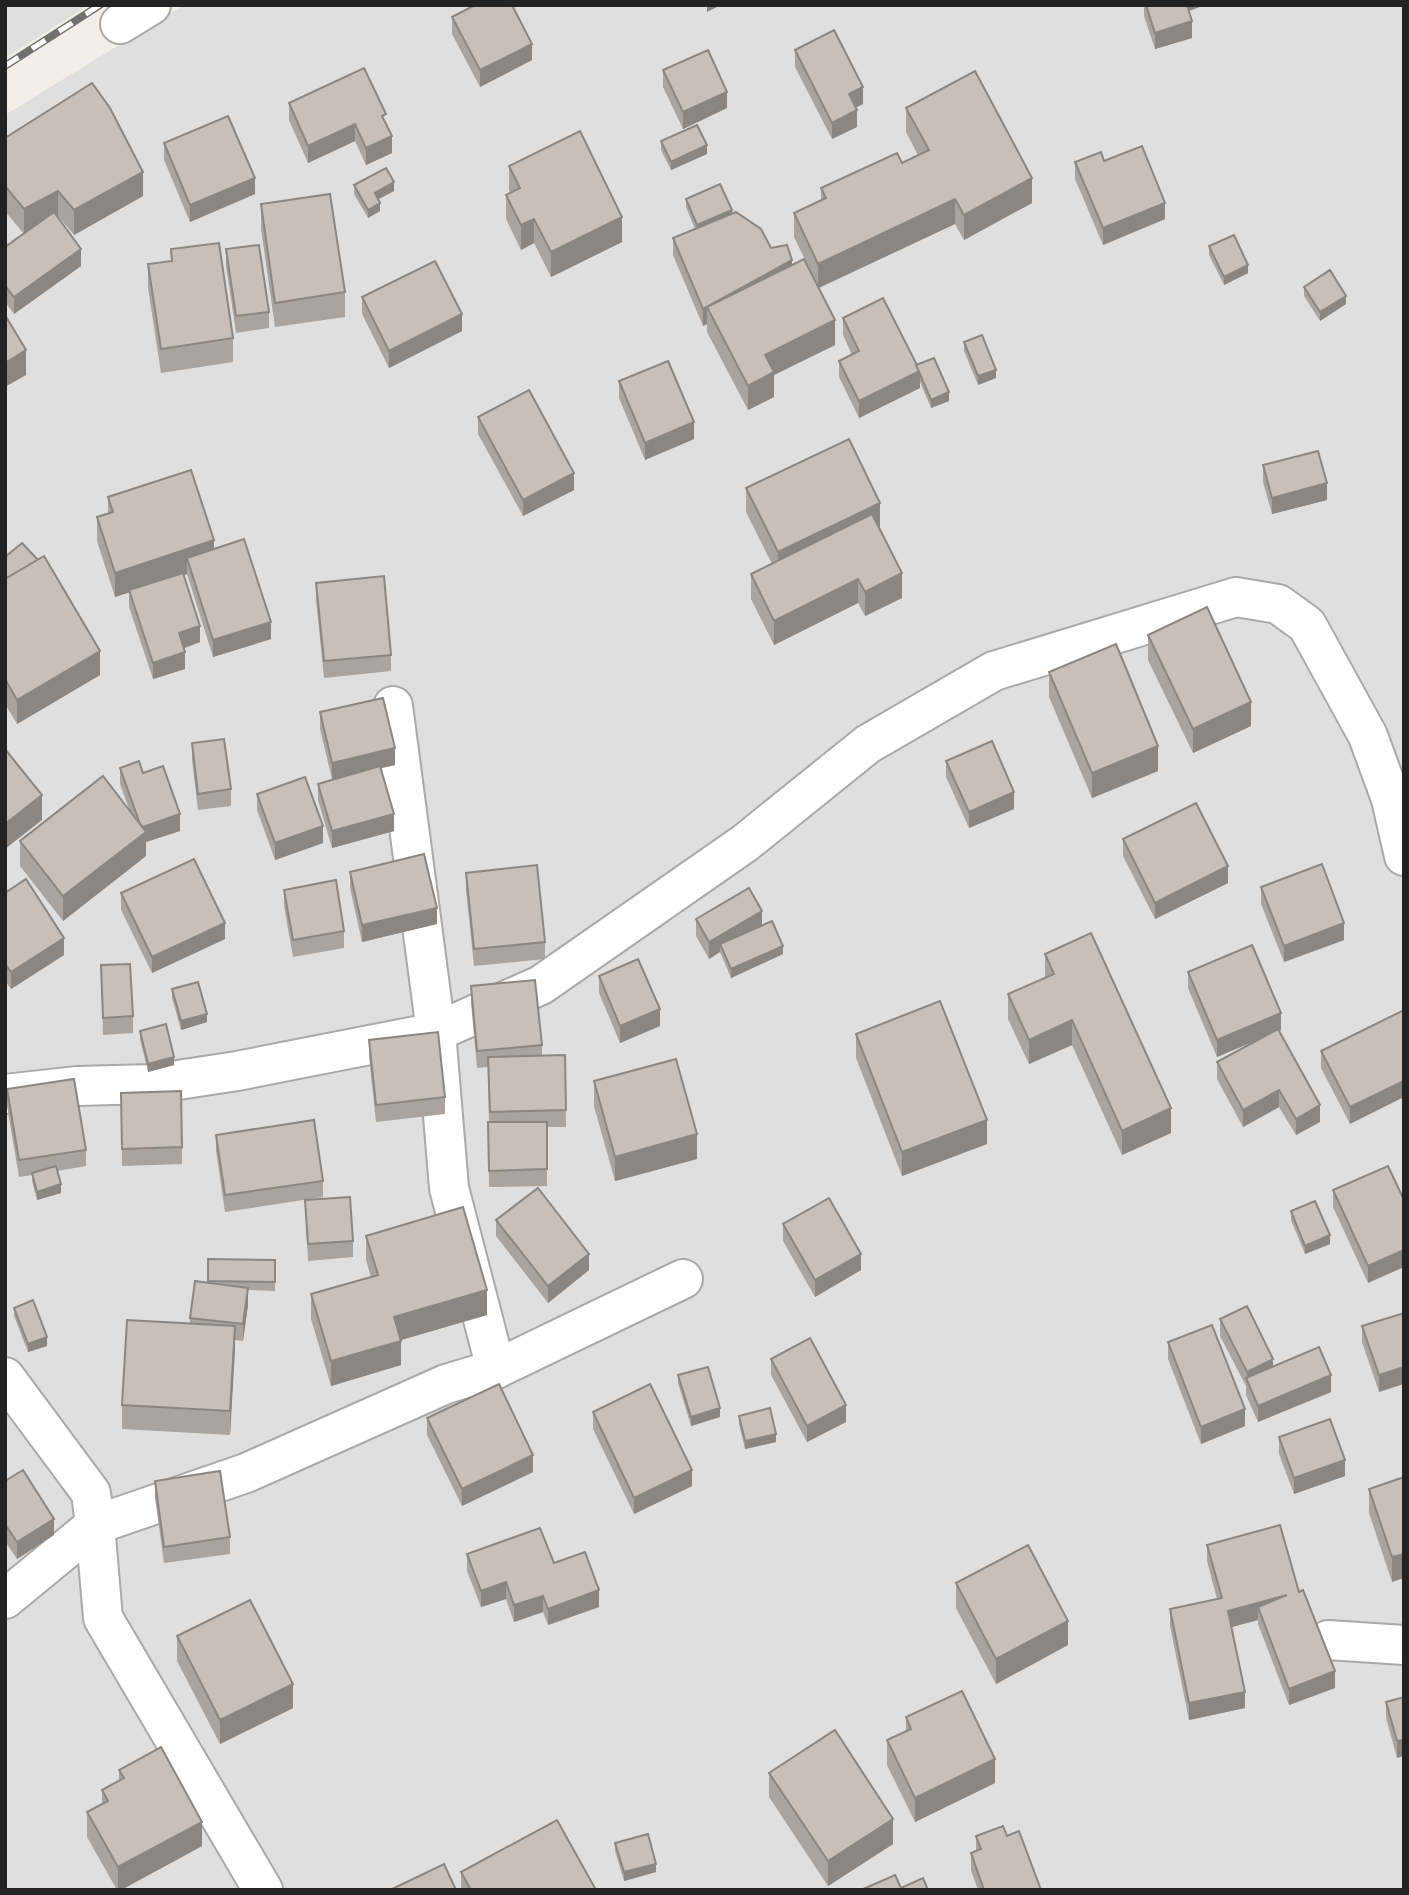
<svg xmlns="http://www.w3.org/2000/svg" width="1409" height="1895" font-family="'Archivo Narrow',sans-serif">
  <rect width="100%" height="100%" fill="#f2efe9"/>
  <!-- residential -->
  <g fill="#e0dfdf">
    <polygon points="5,5 89,5 5,58"/>
    <polygon points="184,5 1404,5 1404,1890 5,1890 5,115"/>
  </g>
  <g fill="none" stroke-linecap="round" stroke-linejoin="round">
    <defs>
      <g id="minor">
        <polyline points="120,24 151,5"/>
        <polyline points="393,706 436,1032 449,1188 496,1369"/>
        <polyline points="5,1094 77,1086 152,1084 237,1071 436,1032 541,985 745,843 868,744 994,671 1236,597 1278,604 1307,625 1368,736 1391,799 1404,856"/>
        <polyline points="5,1377 91,1493 95,1525 5,1599"/>
        <polyline points="1328,1640 1404,1645"/>
        <polyline points="263,1890 103,1618 95,1525 246,1473 446,1384 496,1369 683,1279"/>
      </g>
    </defs>
    <!-- minor casing -->
    <use href="#minor" stroke="#a9a9a9" stroke-width="42"/>
    <!-- minor -->
    <use href="#minor" stroke="#fff" stroke-width="38"/>
    <defs>
      <polyline id="rail" points="5,66 100,5"/>
    </defs>
    <!-- rail casing -->
    <use href="#rail" stroke="#707070" stroke-width="8"/>
    <!-- rail -->
    <use href="#rail" stroke="#fff" stroke-width="5" stroke-dasharray="16" stroke-linecap="butt"/>
  </g>
  <!-- wall -->
  <g fill="#aba49e">
    <polygon points="1144,5 1204,5 1189,11 1192,38 1155,49 1144,16"/>
    <polygon points="452,17 532,60 480,87 452,34"/>
    <polygon points="795,50 863,104 856,107 857,127 832,139 795,67"/>
    <polygon points="663,70 727,108 683,129 663,87"/>
    <polygon points="289,103 386,123 392,153 366,165 355,141 308,163 289,120"/>
    <polygon points="906,108 1032,203 964,240 955,224 819,288 835,345 774,375 774,397 748,410 707,332 707,324 703,326 673,255 673,238 695,229 686,207 686,199 732,214 792,265 809,268 794,237 794,213 821,200 821,188 902,163 918,155 906,132"/>
    <polygon points="5,138 143,196 74,235 58,216 57,216 81,266 14,314 5,302 5,247 24,234 5,211"/>
    <polygon points="661,141 707,154 671,170 661,150"/>
    <polygon points="164,143 255,194 190,222 164,160"/>
    <polygon points="1075,162 1165,219 1103,245 1075,179"/>
    <polygon points="509,166 622,242 551,277 534,243 521,250 506,219 506,195 510,193 509,190"/>
    <polygon points="354,185 394,191 378,199 380,211 368,218 354,194"/>
    <polygon points="261,204 345,292 345,317 275,327 261,229"/>
    <polygon points="1209,246 1248,273 1224,285 1209,255"/>
    <polygon points="171,249 233,338 233,362 161,373 148,288 148,264 171,261"/>
    <polygon points="226,249 269,312 269,328 236,333 226,266"/>
    <polygon points="1304,287 1346,304 1320,321 1304,296"/>
    <polygon points="362,297 462,331 389,368 362,314"/>
    <polygon points="843,318 916,365 949,401 931,408 920,382 920,388 859,418 839,377 839,361 852,355 843,335"/>
    <polygon points="964,342 996,378 978,385 964,351"/>
    <polygon points="619,381 694,439 645,460 619,398"/>
    <polygon points="478,417 574,490 523,516 478,434"/>
    <polygon points="1263,465 1327,500 1272,514 1263,482"/>
    <polygon points="746,488 880,527 879,528 902,598 865,616 858,603 774,645 751,599 751,574 772,564 746,512"/>
    <polygon points="108,497 214,549 271,639 213,657 187,574 184,575 200,642 184,648 185,669 153,679 129,607 129,592 115,597 97,541 97,517 108,513"/>
    <polygon points="5,557 38,560 100,675 17,724 5,704"/>
    <polygon points="316,583 391,655 391,671 324,678 316,599"/>
    <polygon points="1148,635 1251,726 1193,753 1148,660"/>
    <polygon points="1049,672 1158,771 1092,798 1049,697"/>
    <polygon points="320,712 395,765 381,768 394,831 332,848 318,800 318,784 342,777 332,779 320,729"/>
    <polygon points="1404,717 1404,743 1403,742"/>
    <polygon points="192,743 231,789 231,806 198,810 192,760"/>
    <polygon points="946,761 1014,809 969,828 946,777"/>
    <polygon points="120,768 143,773 180,831 146,842 146,856 63,921 20,866 20,841 129,809 120,784"/>
    <polygon points="257,794 323,843 275,860 257,810"/>
    <polygon points="1123,839 1228,883 1155,919 1123,856"/>
    <polygon points="350,872 437,924 362,942 350,888"/>
    <polygon points="466,873 545,942 545,959 474,966 466,890"/>
    <polygon points="1261,887 1344,940 1284,962 1261,904"/>
    <polygon points="284,890 344,931 344,948 293,957 284,906"/>
    <polygon points="5,893 64,955 11,989 5,981"/>
    <polygon points="121,893 225,939 152,973 121,910"/>
    <polygon points="696,919 762,925 783,954 731,978 720,952 709,959 696,936"/>
    <polygon points="1045,954 1171,1133 1122,1155 1072,1045 1029,1064 1008,1019 1008,994 1045,978"/>
    <polygon points="101,965 133,1016 133,1033 103,1035"/>
    <polygon points="1188,972 1281,1030 1279,1031 1320,1122 1296,1135 1279,1107 1243,1127 1217,1079 1217,1062 1259,1039 1217,1057 1188,988"/>
    <polygon points="599,976 660,1026 620,1043 599,993"/>
    <polygon points="471,986 542,1045 542,1055 565,1055 566,1127 547,1127 547,1186 489,1187 488,1122 489,1122 488,1067 477,1068 471,1003"/>
    <polygon points="172,989 207,1022 181,1030 172,998"/>
    <polygon points="1404,1010 1350,1124 1321,1068 1321,1051"/>
    <polygon points="140,1031 174,1065 148,1072 140,1039"/>
    <polygon points="856,1034 987,1144 902,1176 856,1058"/>
    <polygon points="369,1040 445,1097 445,1114 376,1122 369,1057"/>
    <polygon points="594,1081 697,1159 615,1181 594,1106"/>
    <polygon points="7,1089 86,1150 86,1166 57,1171 61,1193 37,1200 32,1181 32,1175 19,1177 7,1106"/>
    <polygon points="121,1093 182,1147 182,1164 122,1166"/>
    <polygon points="216,1135 323,1181 323,1197 225,1212 216,1151"/>
    <polygon points="1333,1190 1404,1200 1368,1283 1333,1207"/>
    <polygon points="305,1200 353,1241 353,1257 308,1261"/>
    <polygon points="1291,1211 1330,1244 1305,1254 1291,1220"/>
    <polygon points="496,1220 589,1270 548,1303 496,1236"/>
    <polygon points="783,1224 861,1270 815,1297 783,1241"/>
    <polygon points="366,1236 487,1315 401,1340 401,1365 331,1386 311,1319 311,1294 371,1277 366,1260"/>
    <polygon points="208,1259 275,1260 275,1291 248,1290 248,1305 243,1341 235,1340 230,1435 122,1429 122,1405 190,1324 190,1318 208,1283"/>
    <polygon points="14,1308 47,1346 28,1352 14,1316"/>
    <polygon points="1404,1313 1379,1392 1362,1342 1362,1326"/>
    <polygon points="1220,1319 1273,1366 1331,1392 1258,1422 1246,1395 1246,1386 1220,1336"/>
    <polygon points="1168,1342 1245,1426 1201,1444 1168,1359"/>
    <polygon points="771,1359 846,1422 807,1442 771,1375"/>
    <polygon points="678,1375 720,1417 691,1426 678,1383"/>
    <polygon points="593,1412 692,1486 634,1514 593,1429"/>
    <polygon points="739,1416 776,1442 745,1449 739,1424"/>
    <polygon points="427,1418 533,1472 462,1506 427,1435"/>
    <polygon points="1279,1437 1345,1476 1294,1494 1279,1454"/>
    <polygon points="1404,1477 1392,1582 1369,1513 1369,1489"/>
    <polygon points="5,1481 54,1535 17,1559 5,1541"/>
    <polygon points="155,1481 230,1537 230,1554 164,1563 155,1498"/>
    <polygon points="1207,1545 1299,1592 1335,1688 1289,1705 1258,1624 1258,1620 1232,1627 1245,1708 1189,1720 1170,1626 1170,1609 1217,1599 1207,1561"/>
    <polygon points="467,1554 554,1563 599,1607 548,1625 543,1612 514,1622 506,1599 481,1607 467,1571"/>
    <polygon points="956,1583 1068,1645 996,1684 956,1608"/>
    <polygon points="177,1636 293,1708 220,1744 177,1661"/>
    <polygon points="1404,1697 1397,1758 1386,1718 1386,1702"/>
    <polygon points="906,1717 995,1783 915,1822 887,1765 887,1740 906,1731"/>
    <polygon points="119,1770 202,1846 121,1890 117,1890 87,1837 87,1812 102,1805 102,1790 119,1781"/>
    <polygon points="769,1773 893,1844 828,1886 769,1797"/>
    <polygon points="976,1836 1007,1836 1041,1890 978,1890 971,1870 971,1853 976,1851"/>
    <polygon points="615,1843 656,1872 624,1881 615,1851"/>
    <polygon points="461,1872 596,1890 461,1890"/>
  </g>
  <!-- shaded-wall -->
  <g fill="#8b8681">
    <polygon points="707,5 721,5 707,12"/>
    <polygon points="1184,5 1204,5 1184,13"/>
    <polygon points="1192,21 1192,38 1155,49 1155,33"/>
    <polygon points="532,44 532,60 480,87 480,70"/>
    <polygon points="863,87 863,104 849,111 849,94"/>
    <polygon points="727,92 727,108 683,129 683,112"/>
    <polygon points="857,110 857,127 832,139 832,123"/>
    <polygon points="355,124 355,141 308,163 308,146"/>
    <polygon points="392,136 392,153 366,165 366,148"/>
    <polygon points="707,145 707,154 671,170 671,162"/>
    <polygon points="143,172 143,196 74,235 74,210"/>
    <polygon points="255,178 255,194 190,222 190,205"/>
    <polygon points="1032,178 1032,203 964,240 964,215"/>
    <polygon points="394,182 394,191 375,201 375,193"/>
    <polygon points="58,191 58,216 24,234 24,209"/>
    <polygon points="955,199 955,224 818,288 818,264"/>
    <polygon points="380,203 380,211 368,218 368,210"/>
    <polygon points="1165,203 1165,219 1103,245 1103,228"/>
    <polygon points="732,210 732,219 697,234 697,225"/>
    <polygon points="622,217 622,242 551,277 551,252"/>
    <polygon points="534,219 534,243 521,250 521,225"/>
    <polygon points="81,249 81,266 14,314 14,297"/>
    <polygon points="792,260 792,277 707,307 707,324 703,326 703,309"/>
    <polygon points="1248,265 1248,273 1224,285 1224,277"/>
    <polygon points="1346,296 1346,304 1320,321 1320,312"/>
    <polygon points="462,314 462,331 389,368 389,351"/>
    <polygon points="835,320 835,345 774,375 774,397 748,410 748,386 765,355"/>
    <polygon points="26,350 26,375 5,387 5,363"/>
    <polygon points="996,370 996,378 978,385 978,376"/>
    <polygon points="920,371 920,388 859,418 859,401"/>
    <polygon points="949,392 949,401 931,408 931,400"/>
    <polygon points="694,422 694,439 645,460 645,443"/>
    <polygon points="574,473 574,490 523,516 523,500"/>
    <polygon points="1327,483 1327,500 1272,514 1272,498"/>
    <polygon points="880,503 880,527 778,577 778,552"/>
    <polygon points="214,540 214,565 187,558 187,574 115,597 115,573"/>
    <polygon points="902,573 902,598 865,616 865,592"/>
    <polygon points="858,579 858,603 774,645 774,621"/>
    <polygon points="271,622 271,639 213,657 213,640"/>
    <polygon points="200,626 200,642 179,650 179,633"/>
    <polygon points="100,651 100,675 17,724 17,700"/>
    <polygon points="185,652 185,669 153,679 153,663"/>
    <polygon points="1251,702 1251,726 1193,753 1193,729"/>
    <polygon points="1158,746 1158,771 1092,798 1092,773"/>
    <polygon points="395,748 395,765 332,779 332,763"/>
    <polygon points="1014,792 1014,809 969,828 969,812"/>
    <polygon points="42,795 42,820 5,849 5,824"/>
    <polygon points="180,814 180,831 146,842 146,856 63,921 63,896 141,827"/>
    <polygon points="394,814 394,831 332,848 332,831"/>
    <polygon points="323,826 323,843 275,860 275,843"/>
    <polygon points="1228,866 1228,883 1155,919 1155,903"/>
    <polygon points="437,908 437,924 362,942 362,925"/>
    <polygon points="762,911 762,928 720,944 720,952 709,959 709,942"/>
    <polygon points="225,923 225,939 152,973 152,957"/>
    <polygon points="1344,923 1344,940 1284,962 1284,946"/>
    <polygon points="64,938 64,955 11,989 11,972"/>
    <polygon points="783,946 783,954 731,978 731,969"/>
    <polygon points="660,1009 660,1026 620,1043 620,1026"/>
    <polygon points="1281,1013 1281,1030 1217,1057 1217,1040"/>
    <polygon points="207,1014 207,1022 181,1030 181,1021"/>
    <polygon points="1072,1020 1072,1045 1029,1064 1029,1040"/>
    <polygon points="174,1057 174,1065 148,1072 148,1064"/>
    <polygon points="1404,1081 1404,1097 1350,1124 1350,1107"/>
    <polygon points="1279,1090 1279,1107 1243,1127 1243,1110"/>
    <polygon points="1320,1105 1320,1122 1296,1135 1296,1119"/>
    <polygon points="1171,1108 1171,1133 1122,1155 1122,1131"/>
    <polygon points="987,1120 987,1144 902,1176 902,1152"/>
    <polygon points="697,1134 697,1159 615,1181 615,1157"/>
    <polygon points="61,1184 61,1193 37,1200 37,1192"/>
    <polygon points="1330,1235 1330,1244 1305,1254 1305,1246"/>
    <polygon points="1404,1250 1404,1267 1368,1283 1368,1266"/>
    <polygon points="589,1254 589,1270 548,1303 548,1286"/>
    <polygon points="861,1254 861,1270 815,1297 815,1280"/>
    <polygon points="248,1288 248,1305 243,1341 243,1324"/>
    <polygon points="487,1290 487,1315 394,1342 394,1317"/>
    <polygon points="235,1326 235,1351 230,1435 230,1411"/>
    <polygon points="47,1337 47,1346 28,1352 28,1344"/>
    <polygon points="401,1341 401,1365 331,1386 331,1361"/>
    <polygon points="1273,1359 1273,1376 1247,1381 1247,1372"/>
    <polygon points="1404,1367 1404,1384 1379,1392 1379,1375"/>
    <polygon points="1331,1375 1331,1392 1258,1422 1258,1406"/>
    <polygon points="846,1405 846,1422 807,1442 807,1426"/>
    <polygon points="720,1408 720,1417 691,1426 691,1417"/>
    <polygon points="1245,1409 1245,1426 1201,1444 1201,1427"/>
    <polygon points="776,1434 776,1442 745,1449 745,1441"/>
    <polygon points="533,1455 533,1472 462,1506 462,1489"/>
    <polygon points="1345,1460 1345,1476 1294,1494 1294,1478"/>
    <polygon points="692,1470 692,1486 634,1514 634,1498"/>
    <polygon points="54,1519 54,1535 17,1559 17,1542"/>
    <polygon points="1404,1554 1404,1578 1392,1582 1392,1557"/>
    <polygon points="506,1582 506,1599 481,1607 481,1591"/>
    <polygon points="599,1590 599,1607 548,1625 548,1609"/>
    <polygon points="1287,1595 1258,1607 1258,1620 1228,1628 1228,1611"/>
    <polygon points="543,1596 543,1612 514,1622 514,1605"/>
    <polygon points="1068,1621 1068,1645 996,1684 996,1659"/>
    <polygon points="1335,1671 1335,1688 1289,1705 1289,1689"/>
    <polygon points="293,1684 293,1708 220,1744 220,1720"/>
    <polygon points="1245,1692 1245,1708 1189,1720 1189,1703"/>
    <polygon points="1404,1740 1404,1756 1397,1758 1397,1741"/>
    <polygon points="995,1759 995,1783 915,1822 915,1798"/>
    <polygon points="893,1819 893,1844 828,1886 828,1861"/>
    <polygon points="202,1822 202,1846 121,1890 118,1890 118,1867"/>
    <polygon points="656,1864 656,1872 624,1881 624,1872"/>
  </g>
  <!-- building -->
  <g fill="#c7bfb8" stroke="#8b8681" stroke-width="2">
    <polygon points="475,5 512,5 532,44 480,70 452,17"/>
    <polygon points="1146,5 1187,5 1192,21 1155,33"/>
    <polygon points="834,30 863,87 849,94 857,110 832,123 795,50"/>
    <polygon points="708,50 727,92 683,112 663,70"/>
    <polygon points="364,68 386,114 382,116 392,136 366,148 355,124 308,146 289,103"/>
    <polygon points="975,71 1032,178 964,215 955,199 818,264 794,213 826,198 821,188 897,153 902,163 929,150 906,108"/>
    <polygon points="92,83 110,108 143,172 74,210 58,191 24,209 5,186 5,138"/>
    <polygon points="228,116 255,178 190,205 164,143"/>
    <polygon points="697,125 707,145 671,162 661,141"/>
    <polygon points="580,131 622,217 551,252 534,219 521,225 506,195 520,188 509,166"/>
    <polygon points="1142,146 1165,203 1103,228 1075,162 1101,152 1104,161"/>
    <polygon points="386,168 394,182 375,193 380,203 368,210 354,185"/>
    <polygon points="720,184 732,210 697,225 686,199"/>
    <polygon points="330,194 345,292 275,303 261,204"/>
    <polygon points="54,212 81,249 14,297 5,286 5,247"/>
    <polygon points="736,212 761,229 771,248 787,245 792,260 703,309 673,238"/>
    <polygon points="1234,235 1248,265 1224,277 1209,246"/>
    <polygon points="219,243 233,338 161,349 148,264 172,261 171,249"/>
    <polygon points="259,245 269,312 236,316 226,249"/>
    <polygon points="804,259 835,320 765,355 774,372 748,386 707,307"/>
    <polygon points="435,261 462,314 389,351 362,297"/>
    <polygon points="1330,270 1346,296 1320,312 1304,287"/>
    <polygon points="883,298 920,371 859,401 839,361 859,351 843,318"/>
    <polygon points="5,315 26,350 5,363"/>
    <polygon points="982,335 996,370 978,376 964,342"/>
    <polygon points="934,358 949,392 931,400 916,365"/>
    <polygon points="668,361 694,422 645,443 619,381"/>
    <polygon points="529,390 574,473 523,500 478,417"/>
    <polygon points="849,439 880,503 778,552 746,488"/>
    <polygon points="1318,451 1327,483 1272,498 1263,465"/>
    <polygon points="191,470 214,540 115,573 97,517 113,512 108,497"/>
    <polygon points="872,514 902,573 865,592 858,579 774,621 751,574"/>
    <polygon points="244,539 271,622 213,640 187,558"/>
    <polygon points="22,543 38,560 7,578 5,575 5,557"/>
    <polygon points="44,556 100,651 17,700 5,679 5,579"/>
    <polygon points="183,573 200,626 179,633 185,652 153,663 129,590"/>
    <polygon points="384,576 391,655 324,661 316,583"/>
    <polygon points="1207,607 1251,702 1193,729 1148,635"/>
    <polygon points="1116,644 1158,746 1092,773 1049,672"/>
    <polygon points="383,698 395,748 332,763 320,712"/>
    <polygon points="224,739 231,789 198,794 192,743"/>
    <polygon points="992,741 1014,792 969,812 946,761"/>
    <polygon points="5,749 42,795 5,824"/>
    <polygon points="139,761 143,773 163,766 180,814 143,827 140,824 120,768"/>
    <polygon points="380,766 394,814 332,831 318,784"/>
    <polygon points="103,776 146,832 63,896 20,841"/>
    <polygon points="305,777 323,826 275,843 257,794"/>
    <polygon points="1196,803 1228,866 1155,903 1123,839"/>
    <polygon points="424,854 437,908 362,925 350,872"/>
    <polygon points="194,859 225,923 152,957 121,893"/>
    <polygon points="1322,864 1344,923 1284,946 1261,887"/>
    <polygon points="537,865 545,942 474,949 466,873"/>
    <polygon points="26,879 64,938 11,972 5,964 5,893"/>
    <polygon points="336,880 344,931 293,940 284,890"/>
    <polygon points="749,888 762,911 709,942 696,919"/>
    <polygon points="772,921 783,946 731,969 720,944"/>
    <polygon points="1091,933 1171,1108 1122,1131 1072,1020 1029,1040 1008,994 1054,974 1045,954"/>
    <polygon points="1252,945 1281,1013 1217,1040 1188,972"/>
    <polygon points="638,959 660,1009 620,1026 599,976"/>
    <polygon points="130,964 133,1016 103,1018 101,965"/>
    <polygon points="535,980 542,1045 477,1051 471,986"/>
    <polygon points="198,982 207,1014 181,1021 172,989"/>
    <polygon points="940,1001 987,1120 902,1152 856,1034"/>
    <polygon points="1404,1010 1404,1081 1350,1107 1321,1051"/>
    <polygon points="166,1024 174,1057 148,1064 140,1031"/>
    <polygon points="1278,1029 1320,1105 1296,1119 1279,1090 1243,1110 1217,1062"/>
    <polygon points="438,1032 445,1097 376,1105 369,1040"/>
    <polygon points="565,1055 566,1110 490,1112 488,1057"/>
    <polygon points="676,1059 697,1134 615,1157 594,1081"/>
    <polygon points="74,1079 86,1150 19,1160 7,1089"/>
    <polygon points="181,1091 182,1147 122,1149 121,1093"/>
    <polygon points="314,1120 323,1181 225,1195 216,1135"/>
    <polygon points="488,1122 547,1122 547,1169 489,1171"/>
    <polygon points="56,1166 61,1184 37,1192 32,1173"/>
    <polygon points="1388,1166 1404,1200 1404,1250 1368,1266 1333,1190"/>
    <polygon points="538,1188 589,1254 548,1286 496,1220"/>
    <polygon points="350,1197 353,1241 308,1244 305,1200"/>
    <polygon points="829,1198 861,1254 815,1280 783,1224"/>
    <polygon points="1315,1201 1330,1235 1305,1246 1291,1211"/>
    <polygon points="463,1207 487,1290 394,1317 401,1341 331,1361 311,1294 378,1275 366,1236"/>
    <polygon points="208,1259 275,1260 275,1282 208,1281"/>
    <polygon points="195,1281 248,1288 243,1324 190,1318"/>
    <polygon points="33,1300 47,1337 28,1344 14,1308"/>
    <polygon points="1247,1306 1273,1359 1247,1372 1220,1319"/>
    <polygon points="1404,1313 1404,1367 1379,1375 1362,1326"/>
    <polygon points="127,1320 235,1326 230,1411 122,1405"/>
    <polygon points="1212,1325 1245,1409 1201,1427 1168,1342"/>
    <polygon points="810,1338 846,1405 807,1426 771,1359"/>
    <polygon points="1319,1347 1331,1375 1258,1406 1246,1378"/>
    <polygon points="708,1367 720,1408 691,1417 678,1375"/>
    <polygon points="499,1384 533,1455 462,1489 427,1418"/>
    <polygon points="650,1384 692,1470 634,1498 593,1412"/>
    <polygon points="770,1408 776,1434 745,1441 739,1416"/>
    <polygon points="1330,1419 1345,1460 1294,1478 1279,1437"/>
    <polygon points="23,1470 54,1519 17,1542 5,1524 5,1481"/>
    <polygon points="220,1471 230,1537 164,1547 155,1481"/>
    <polygon points="1404,1477 1404,1554 1392,1557 1369,1489"/>
    <polygon points="1280,1525 1299,1592 1303,1590 1335,1671 1289,1689 1258,1607 1287,1595 1228,1611 1245,1692 1189,1703 1170,1609 1222,1598 1207,1545"/>
    <polygon points="540,1528 554,1563 585,1552 599,1590 548,1609 543,1596 514,1605 506,1582 481,1591 467,1554"/>
    <polygon points="1028,1545 1068,1621 996,1659 956,1583"/>
    <polygon points="250,1600 293,1684 220,1720 177,1636"/>
    <polygon points="962,1691 995,1759 915,1798 887,1740 911,1729 906,1717"/>
    <polygon points="1404,1697 1404,1740 1397,1741 1386,1702"/>
    <polygon points="835,1730 893,1819 828,1861 769,1773"/>
    <polygon points="161,1747 202,1822 118,1867 87,1812 108,1801 102,1790 124,1778 119,1770"/>
    <polygon points="557,1820 596,1890 471,1890 461,1872"/>
    <polygon points="1003,1826 1007,1836 1019,1831 1041,1890 984,1890 971,1853 981,1849 976,1836"/>
    <polygon points="648,1834 656,1864 624,1872 615,1843"/>
    <polygon points="444,1864 456,1890 390,1890"/>
    <polygon points="895,1875 901,1888 923,1878 928,1890 861,1890"/>
  </g>
  <!-- border -->
  <rect width="1409" height="1895" fill="none" stroke="#222222" stroke-width="14"/>
</svg>
